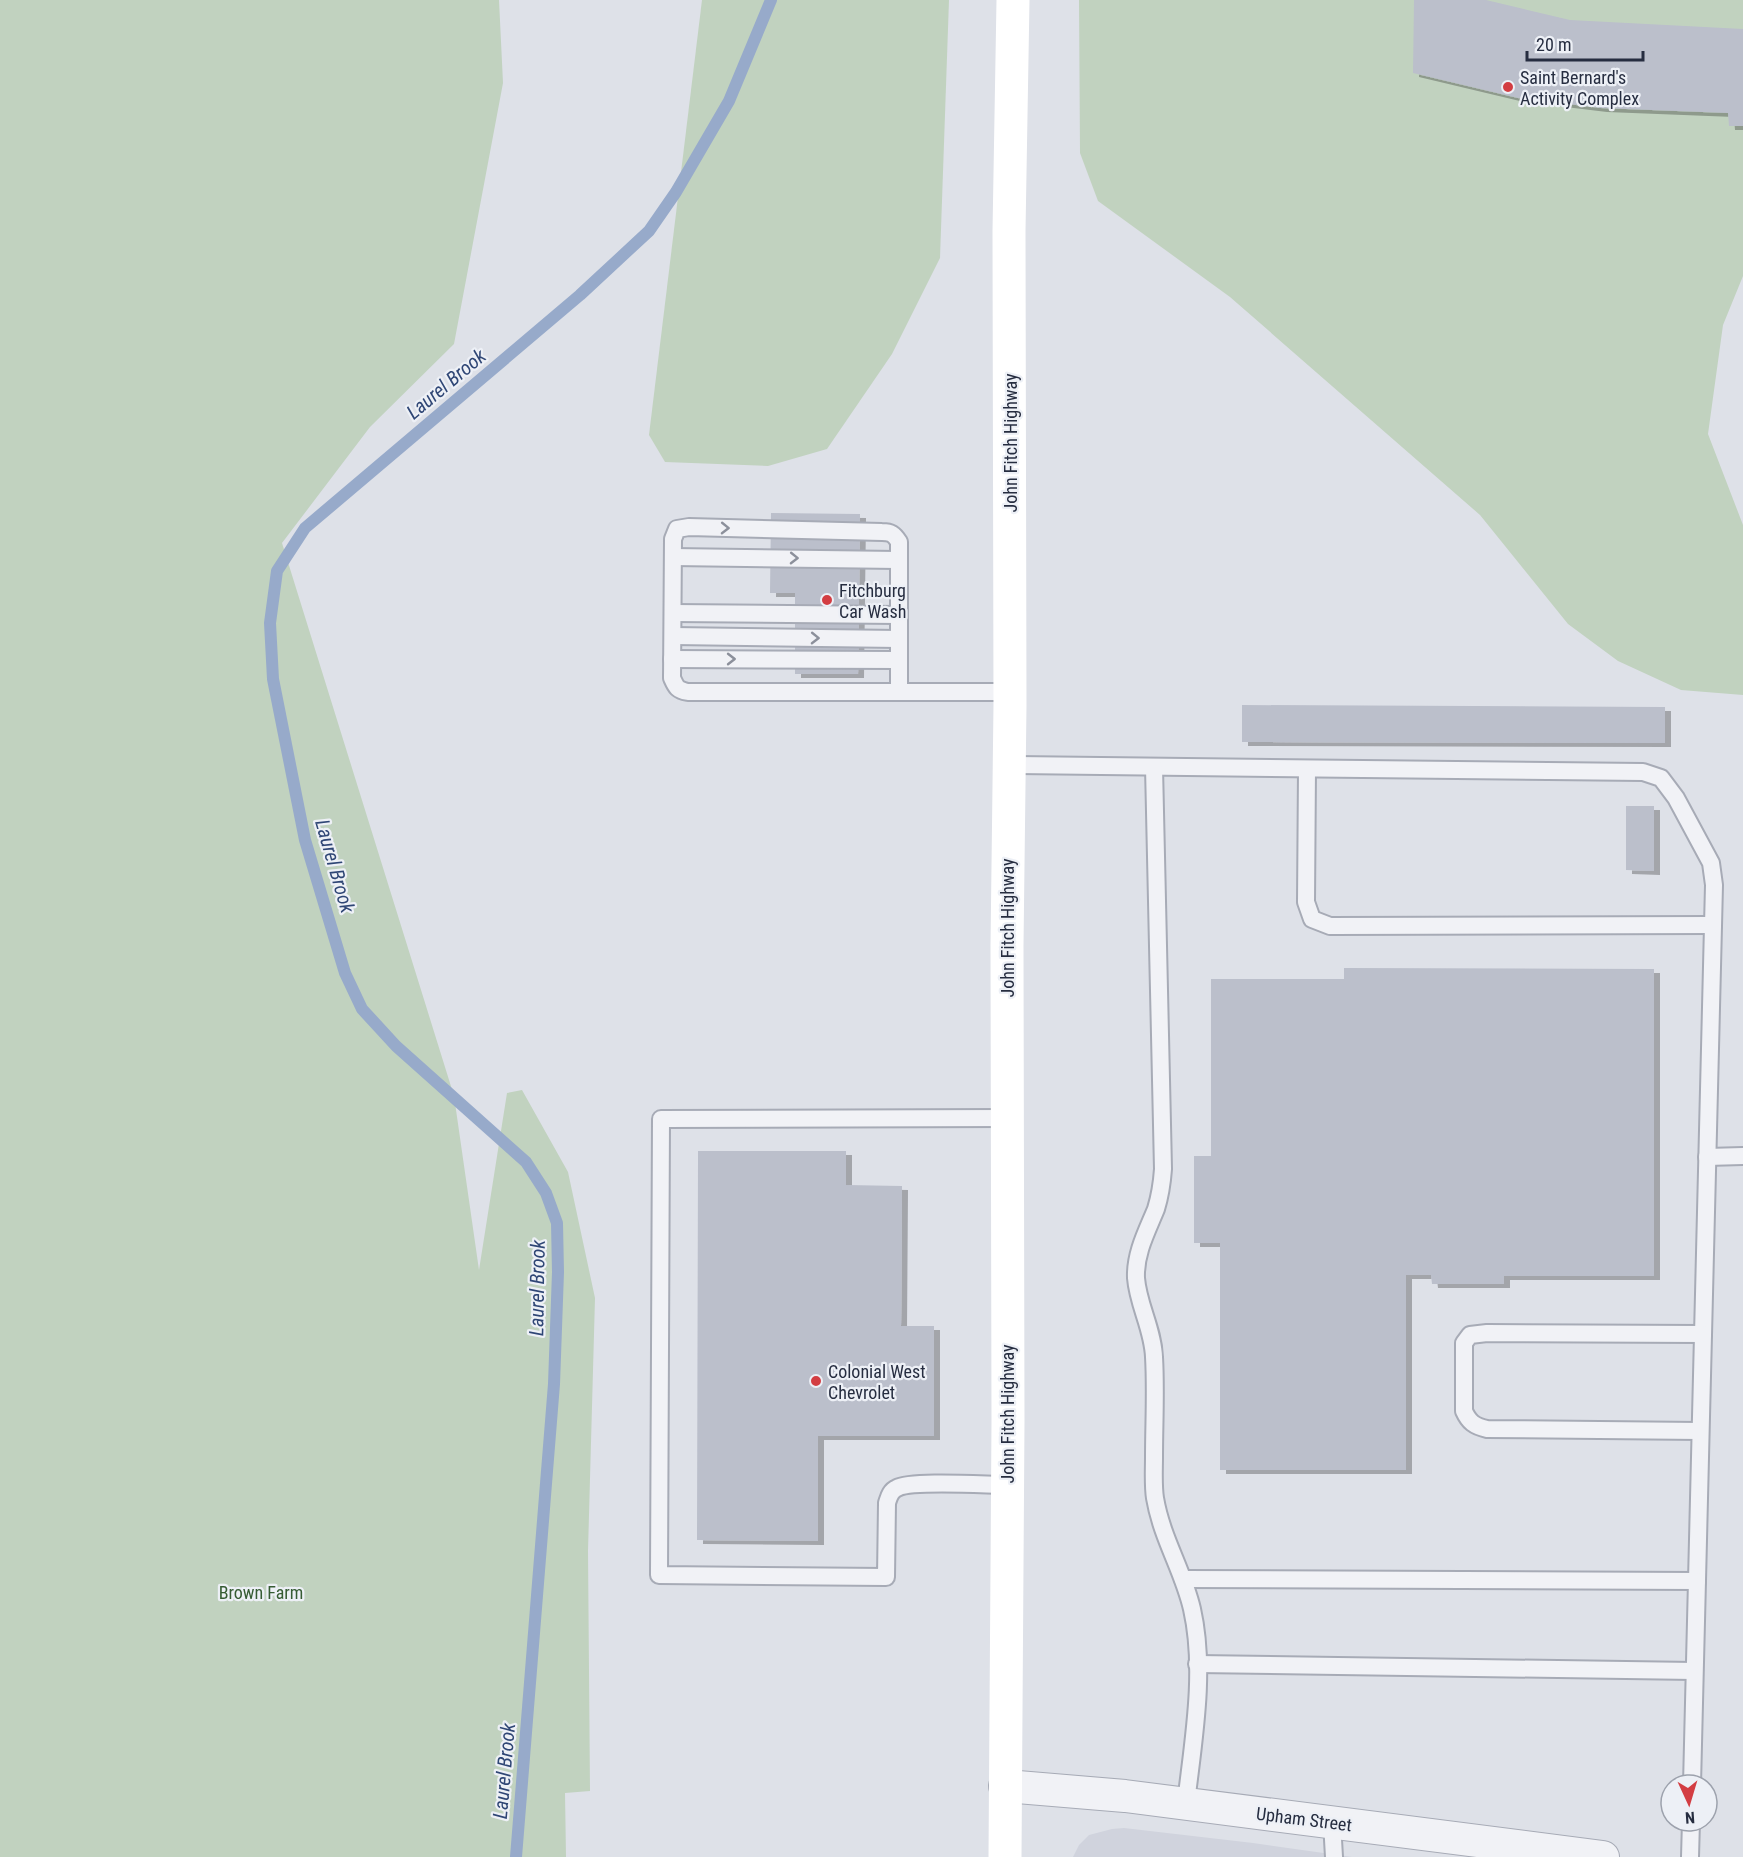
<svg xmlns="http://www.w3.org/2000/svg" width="1743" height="1857" font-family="'Roboto Condensed',sans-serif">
  <defs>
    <filter id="shadow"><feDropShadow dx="6" dy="4" stdDeviation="0" flood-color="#0004"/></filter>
  </defs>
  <rect width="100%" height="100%" fill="#dee1e8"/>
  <!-- built -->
  <polygon fill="#d0d3dd" points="1124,1828 1253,1843 1352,1857 1073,1857 1079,1845 1089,1835 1112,1829"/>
  <!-- green -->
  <g fill="#c1d2bf">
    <polygon points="0,0 499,0 503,83 454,344 370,427 282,543 454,1096 479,1270 507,1093 522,1090 568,1172 595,1298 588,1551 590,1791 565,1793 566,1857 0,1857"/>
    <polygon points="702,0 949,0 940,258 892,354 827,449 768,466 665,462 649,435"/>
    <polygon points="1079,0 1743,0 1743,276 1723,325 1708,434 1743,525 1743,695 1681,690 1618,661 1568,624 1480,515 1230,297 1098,201 1080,153"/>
  </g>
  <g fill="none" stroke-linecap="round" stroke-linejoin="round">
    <!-- stream -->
    <polyline stroke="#97aaca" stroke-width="12" points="516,1857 554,1384 558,1272 557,1223 546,1193 526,1162 396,1046 362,1009 345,973 305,840 273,679 270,623 277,571 305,528 580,295 649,231 676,192 729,101 771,0"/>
  </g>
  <!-- building -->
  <g fill="#bbbfcb" filter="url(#shadow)">
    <polygon points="1414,0 1486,0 1570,20 1743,29 1743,126 1729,126 1728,113 1601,108 1518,98 1413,73"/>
    <polygon points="771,513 860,514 858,674 795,674 795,593 770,593"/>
    <polygon points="1242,705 1665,707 1665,743 1242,742"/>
    <polygon points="1626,806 1654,806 1654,871 1626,870"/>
    <polygon points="1344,968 1654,969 1654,1276 1504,1276 1504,1284 1432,1284 1431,1275 1406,1275 1406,1470 1220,1470 1220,1243 1194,1243 1194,1156 1211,1156 1211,979 1344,979"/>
    <polygon points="698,1151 846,1151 846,1185 902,1186 901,1326 934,1326 934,1436 818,1436 818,1541 697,1540"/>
  </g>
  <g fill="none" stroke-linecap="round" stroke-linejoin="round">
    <defs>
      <g id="service">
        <polyline points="673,557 898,560"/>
        <polyline points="673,613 898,615"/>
        <polyline points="673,636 899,639"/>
        <polyline points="672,659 899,660"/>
        <path d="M 899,692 L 899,542 C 894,534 891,532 882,532 L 689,527 L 677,529 L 673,539 L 672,678 C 676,687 677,690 688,692 L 1010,692"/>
        <polyline points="1009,765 1643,772 1661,778 1676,798 1711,863 1714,885 1692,1785"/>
        <path d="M 1154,767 L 1163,1169 C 1162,1183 1160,1196 1156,1209 C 1147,1231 1135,1253 1136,1278 C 1138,1305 1153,1329 1154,1357 C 1156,1390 1154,1424 1154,1457 C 1154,1470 1153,1485 1155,1498 C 1162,1539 1183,1570 1192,1609 C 1206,1671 1193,1742 1186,1803"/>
        <polyline points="1307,770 1306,902 1312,919 1330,926 1713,925"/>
        <path d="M 1007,1118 L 661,1119 L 659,1575 L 886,1577 L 887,1503 C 889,1497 890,1491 897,1488 C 911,1480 987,1485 1007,1485"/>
        <polyline points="1707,1157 1743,1156"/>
        <path d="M 1700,1431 L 1487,1429 C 1474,1426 1469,1422 1464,1411 L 1464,1343 L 1470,1335 L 1487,1333 L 1703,1334"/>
        <polyline points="1183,1579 1697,1581"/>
        <polyline points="1197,1664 1694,1671"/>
        <polyline points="1332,1822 1334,1857"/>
        <polyline points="1690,1857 1691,1821"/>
      </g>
      <polyline id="minor" points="1005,1786 1125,1796 1603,1857"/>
    </defs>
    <!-- service casing -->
    <use href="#service" stroke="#a7abb6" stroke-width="20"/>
    <!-- minor casing -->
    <use href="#minor" stroke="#a7abb6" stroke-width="34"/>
    <!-- service -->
    <use href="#service" stroke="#f1f2f6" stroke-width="16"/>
    <!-- minor -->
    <use href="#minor" stroke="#f1f2f6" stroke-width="32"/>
    <!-- secondary -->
    <polyline stroke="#fff" stroke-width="33" points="1005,1857 1008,1421 1007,946 1010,705 1009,231 1013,0"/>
  </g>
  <!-- one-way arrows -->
  <defs><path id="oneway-chevron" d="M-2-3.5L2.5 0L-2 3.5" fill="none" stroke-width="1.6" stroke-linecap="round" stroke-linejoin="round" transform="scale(1.5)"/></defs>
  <g stroke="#8c909b">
    <use href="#oneway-chevron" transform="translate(725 528) rotate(1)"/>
    <use href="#oneway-chevron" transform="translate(794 558) rotate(1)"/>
    <use href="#oneway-chevron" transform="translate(815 638) rotate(1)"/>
    <use href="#oneway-chevron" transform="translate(731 659)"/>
  </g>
  <!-- markers -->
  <g fill="#d33d42" stroke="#edf0f6" stroke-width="2">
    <circle cx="1508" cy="87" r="6"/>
    <circle cx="827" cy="600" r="6"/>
    <circle cx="816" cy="1381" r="6"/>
  </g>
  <g text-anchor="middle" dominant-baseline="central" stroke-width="4.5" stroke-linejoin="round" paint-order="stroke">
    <!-- poi labels -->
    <g font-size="18" fill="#262d40" stroke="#edf0f6" text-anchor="start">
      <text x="1520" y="77">Saint Bernard's<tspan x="1520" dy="21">Activity Complex</tspan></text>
      <text x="839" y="590">Fitchburg<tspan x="839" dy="21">Car Wash</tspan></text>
      <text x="828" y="1371">Colonial West<tspan x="828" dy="21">Chevrolet</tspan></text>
    </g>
    <!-- street labels -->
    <g font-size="18" fill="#262d40" stroke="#edf0f6">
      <text transform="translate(1010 443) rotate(-90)">John Fitch Highway</text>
      <text transform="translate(1007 928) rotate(-90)">John Fitch Highway</text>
      <text transform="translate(1007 1414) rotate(-90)">John Fitch Highway</text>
      <text transform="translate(1304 1819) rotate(7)">Upham Street</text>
    </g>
    <!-- park labels -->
    <g font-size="18" fill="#365c33" stroke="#edf0f6">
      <text x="261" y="1592">Brown Farm</text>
    </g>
    <!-- water labels -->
    <g font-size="20" font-style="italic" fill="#2f4675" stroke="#edf0f6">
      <text transform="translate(446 384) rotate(-40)">Laurel Brook</text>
      <text transform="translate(335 866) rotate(74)">Laurel Brook</text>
      <text transform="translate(537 1288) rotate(-89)">Laurel Brook</text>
      <text transform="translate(504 1771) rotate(-85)">Laurel Brook</text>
    </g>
  </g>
  <!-- north arrow -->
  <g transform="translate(1689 1803) rotate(176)"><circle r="28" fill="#edf0f6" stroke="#9da2ad" stroke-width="1.5"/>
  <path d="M0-4.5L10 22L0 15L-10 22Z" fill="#d33d42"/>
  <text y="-9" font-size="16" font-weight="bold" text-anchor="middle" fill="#262d40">N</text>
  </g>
  <!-- scale -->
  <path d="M1527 51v9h116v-9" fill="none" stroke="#262d40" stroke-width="3"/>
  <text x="1536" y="51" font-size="18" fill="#262d40" stroke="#edf0f6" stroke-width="4.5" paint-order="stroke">20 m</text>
</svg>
